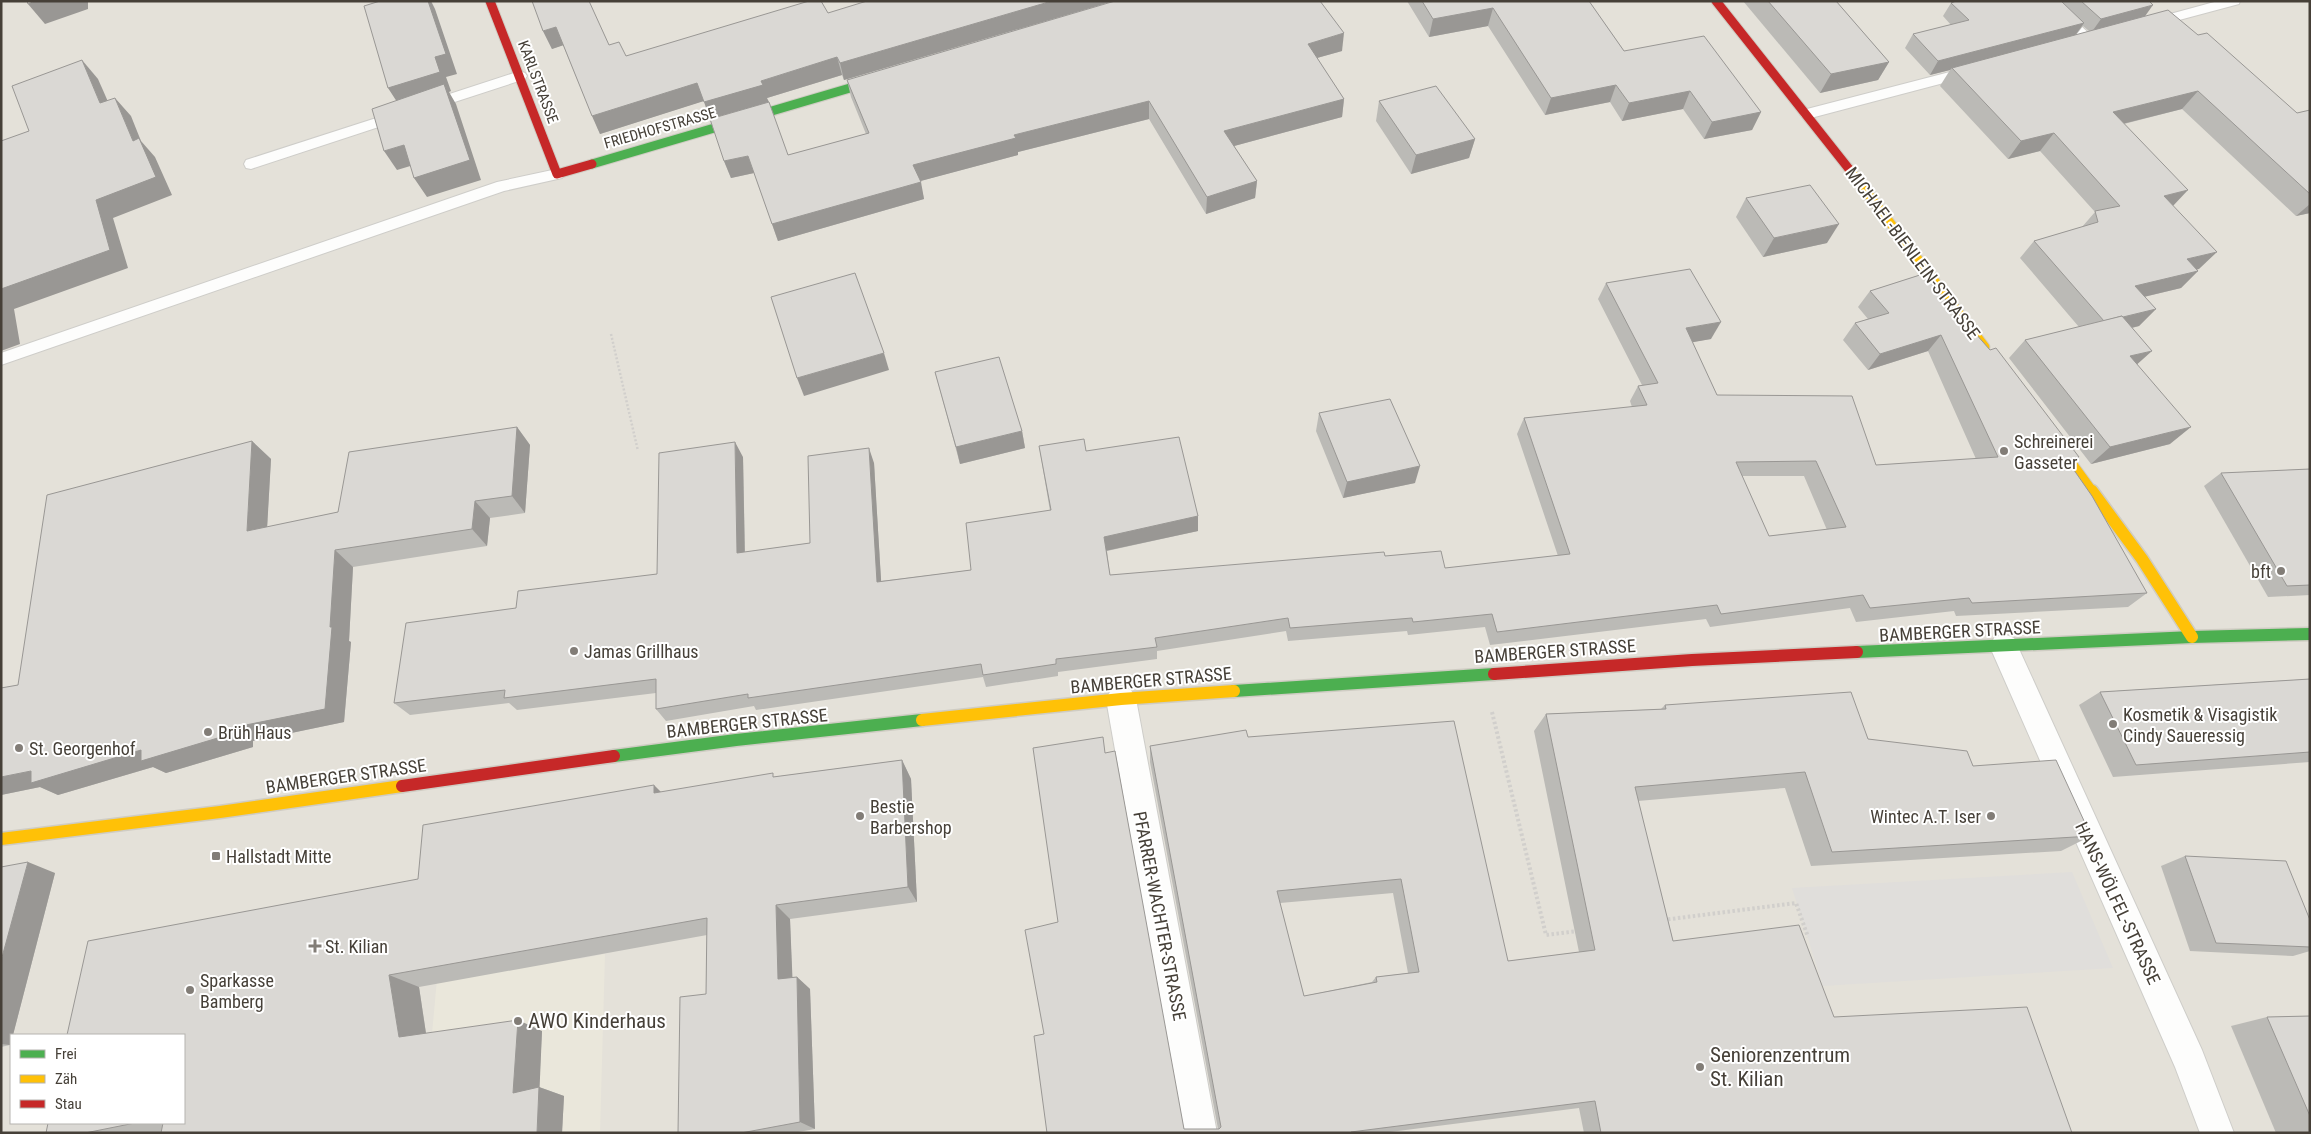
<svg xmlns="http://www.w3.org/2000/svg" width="2311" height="1134" font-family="'Roboto Condensed',sans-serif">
  <rect width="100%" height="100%" fill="#f1efeb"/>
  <!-- residential -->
  <path fill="#e4e1d9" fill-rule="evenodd" d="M 1,1 L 2310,1 L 2310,1133 L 1,1133 ZM 11,1035 L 184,1035 L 184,1123 L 11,1123 Z"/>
  <!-- education -->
  <polygon fill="#eae7db" points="441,936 579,959 605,954 600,1133 420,1133 427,1088"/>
  <!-- parking -->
  <polygon fill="#e0dedb" points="2072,872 2113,968 1823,986 1792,888"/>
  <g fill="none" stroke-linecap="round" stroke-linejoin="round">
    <defs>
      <g id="lane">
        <polygon points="2040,1 2054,1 2093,37 2095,40 2093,43 2083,43"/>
        <polygon points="2218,1 2240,1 2239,4 2153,27 2146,23 2148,20"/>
        <polygon points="1969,67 1974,69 1976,72 1974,75 1807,119 1802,117 1800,114 1802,111 1807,109"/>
        <polygon points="520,71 525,73 527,76 525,79 430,110 423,105 425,102"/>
        <polygon points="398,111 403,113 405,116 403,119 251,169 246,168 244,164 246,160"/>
        <polygon points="557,169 562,170 564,174 562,178 504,191 1,365 1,353 497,182"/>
      </g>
      <g id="street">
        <polygon points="2004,634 2014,638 2202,1050 2234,1133 2200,1133 2175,1067 1990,647 1994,638"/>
        <polygon points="1121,686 1131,690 1136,699 1217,1133 1183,1133 1106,699 1111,690"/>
      </g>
      <polyline id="fast-far1" points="592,164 884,78"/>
      <g id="fast">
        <polyline points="1857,652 2192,637 2310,634"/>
        <polyline points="1234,691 1494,674"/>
        <polyline points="614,756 736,740 922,720"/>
      </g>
      <g id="slow-far1">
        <polyline points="1849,169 1985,347"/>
        <polyline points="2050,433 2093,492"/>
      </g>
      <g id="slow">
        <polyline points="2092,491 2142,559 2192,637"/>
        <polyline points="922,720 1121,699 1234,691"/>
        <polyline points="1,839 220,812 402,786"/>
      </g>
      <g id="jam-far1">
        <polyline points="490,1 557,174 592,164"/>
        <polyline points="1716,1 1849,169"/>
      </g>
      <g id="jam">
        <polyline points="1494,674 1692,660 1857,652"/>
        <polyline points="402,786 614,756"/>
      </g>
    </defs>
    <!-- lane casing -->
    <use href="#lane" stroke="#cecdc9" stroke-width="2"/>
    <!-- street casing -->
    <use href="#street" stroke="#cecdc9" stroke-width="2"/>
    <!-- fast-far1 casing -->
    <use href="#fast-far1" stroke="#cfccc3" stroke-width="11"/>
    <!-- fast casing -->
    <use href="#fast" stroke="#cfccc3" stroke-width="15"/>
    <!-- slow-far1 casing -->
    <use href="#slow-far1" stroke="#cfccc3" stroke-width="11"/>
    <!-- slow casing -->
    <use href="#slow" stroke="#cfccc3" stroke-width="15"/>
    <!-- jam-far1 casing -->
    <use href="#jam-far1" stroke="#cfccc3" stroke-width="11"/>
    <!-- jam casing -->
    <use href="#jam" stroke="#cfccc3" stroke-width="15"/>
    <!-- path-far1 -->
    <polyline stroke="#d1cfcc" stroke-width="2.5" stroke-dasharray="2 2" stroke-linecap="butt" points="611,334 638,451"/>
    <!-- path -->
    <g stroke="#d1cfcc" stroke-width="4" stroke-dasharray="2.5 2.5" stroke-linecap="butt">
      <polyline points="1492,712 1546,935 1578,931"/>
      <polyline points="1663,920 1796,903 1808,937"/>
    </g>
    <!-- lane -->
    <use href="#lane" fill="#fdfdfc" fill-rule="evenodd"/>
    <!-- street -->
    <use href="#street" fill="#fdfdfc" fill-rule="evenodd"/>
    <!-- fast-far1 -->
    <use href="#fast-far1" stroke="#4caf50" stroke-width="9"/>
    <!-- fast -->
    <use href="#fast" stroke="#4caf50" stroke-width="12"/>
    <!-- slow-far1 -->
    <use href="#slow-far1" stroke="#ffc107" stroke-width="9"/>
    <!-- slow -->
    <use href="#slow" stroke="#ffc107" stroke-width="12"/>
    <!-- jam-far1 -->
    <use href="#jam-far1" stroke="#c62828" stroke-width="9"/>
    <!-- jam -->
    <use href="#jam" stroke="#c62828" stroke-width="12"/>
  </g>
  <!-- wall -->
  <g fill="#bbbab6" fill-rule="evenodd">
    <polygon points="1114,1 844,80 842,75 767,98 703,101 600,134 563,45 552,49 543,31 609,45 626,56 828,13"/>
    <polygon points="1407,1 1589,1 1624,51 1761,112 1752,130 1704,139 1683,109 1622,121 1610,102 1545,115 1488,26 1429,37"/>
    <polygon points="1743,1 1836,1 1889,62 1878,80 1820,93"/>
    <path d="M 1954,1 L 2149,1 L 2145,17 L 2198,35 L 2297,113 L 2310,110 L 2310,213 L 2296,216 L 2182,109 L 2124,124 L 2173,206 L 2199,269 L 2197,269 L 2198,271 L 2181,288 L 2144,297 L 2156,309 L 2139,326 L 2132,328 L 2137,364 L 2170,444 L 2091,464 L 2009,358 L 2025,340 L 2079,327 L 2020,258 L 2034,241 L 2082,227 L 2095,212 L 2040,151 L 2008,159 L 1940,86 L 1950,70 L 1930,75 L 1905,48 L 1913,34 L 1951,25 L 1943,16 L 1951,3 ZM 2083,26 L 2089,31 L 2076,35 Z"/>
    <polygon points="1342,51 1317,58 1344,99 1342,117 1234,146 1257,181 1255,198 1206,214 1149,119 1018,152 1018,155 920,181 924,199 778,241 754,173 731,178 724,161 788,155 866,134 851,97 847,80"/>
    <polygon points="1379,101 1475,139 1469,158 1411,174 1376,121"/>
    <polygon points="1746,198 1827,243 1763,257 1736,217"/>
    <path d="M 1923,274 L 2079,457 L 2070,464 L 2147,593 L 2128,607 L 1956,616 L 1954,611 L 1856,622 L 1850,608 L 1710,627 L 1706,619 L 1490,645 L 1485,627 L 1408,635 L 1407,631 L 1288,641 L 1286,631 L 1157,651 L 1157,659 L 1058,672 L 1058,676 L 986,687 L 983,677 L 756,710 L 754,706 L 666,721 L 656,709 L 656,693 L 517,710 L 509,703 L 410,715 L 394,703 L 516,608 L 657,574 L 743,457 L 745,552 L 810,543 L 874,463 L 881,581 L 971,570 L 1050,511 L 1039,446 L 1086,451 L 1198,516 L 1198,531 L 1107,551 L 1110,575 L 1385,556 L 1445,568 L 1558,556 L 1517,434 L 1524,418 L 1632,407 L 1630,401 L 1638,386 L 1642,385 L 1598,299 L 1606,283 L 1711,339 L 1692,342 L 1717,395 L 1876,465 L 1976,459 L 1928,351 L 1868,370 L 1843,340 L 1855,323 L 1868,319 L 1858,307 L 1870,291 ZM 1742,476 L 1804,476 L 1827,530 L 1769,536 Z"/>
    <polygon points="935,372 1022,431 1025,448 960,464"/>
    <polygon points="1319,413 1415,483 1343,498 1316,431"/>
    <polygon points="517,427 530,445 525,513 490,518 487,546 353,567 349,641 351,642 344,722 253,741 253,747 166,773 153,767 58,795 40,787 1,795 1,688 18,685 252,441 271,459 267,527 338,512"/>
    <polygon points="2310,469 2310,595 2268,597 2204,486 2221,473"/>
    <polygon points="2310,679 2310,762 2113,777 2079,705 2100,692"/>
    <path d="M 1665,705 L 1868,739 L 1973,766 L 2091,836 L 2061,851 L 1811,866 L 1785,788 L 1638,801 L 1673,941 L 1834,1017 L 2072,1133 L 1584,1133 L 1579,1108 L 1382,1133 L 1047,1133 L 1044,1034 L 1058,922 L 1105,753 L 1184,1129 L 1218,1129 L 1150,762 L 1150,746 L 1248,737 L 1508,961 L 1579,952 L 1534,731 L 1546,714 L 1661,709 ZM 1393,893 L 1408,973 L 1376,977 L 1372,982 L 1304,996 L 1280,903 Z"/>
    <polygon points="902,760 911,779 917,902 790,919 792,977 797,977 810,989 815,1129 793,1133 678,1133 706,994 707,935 419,987 426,1033 542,1031 539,1087 564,1096 562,1133 46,1133 48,1123 184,1123 418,879 661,792"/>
    <polygon points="2185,856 2310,920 2310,951 2293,956 2190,951 2161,866"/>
    <polygon points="1,867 55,873 13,1035 11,1035 11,1040 10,1045 1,1047"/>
    <polygon points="2310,1016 2310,1133 2276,1133 2231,1026 2267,1017"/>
  </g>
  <!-- shaded-wall -->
  <g fill="#999794">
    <polygon points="35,1 88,1 88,9 45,24 28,4"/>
    <polygon points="428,1 431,1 435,9 457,74 446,77 451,91 449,92 456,104 481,180 427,197 414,178 401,108 388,88 435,57"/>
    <polygon points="1052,1 1114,1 844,80 840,63"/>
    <polygon points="2153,5 2143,19 2091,33 2101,19"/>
    <polygon points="1493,8 1488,26 1429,37 1433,19"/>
    <polygon points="2084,23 2074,37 1952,68 1950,70 1930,75 1938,61"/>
    <polygon points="556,27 564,45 552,49 543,31"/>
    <polygon points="1344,33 1342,51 1306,61 1308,44"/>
    <polygon points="837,57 842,75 767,98 769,102 710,119 704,102 761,81"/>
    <polygon points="82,60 98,79 117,122 100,103"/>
    <polygon points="1889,62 1878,80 1820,93 1831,74"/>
    <polygon points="697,83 704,101 600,134 592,116"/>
    <polygon points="1616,85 1610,102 1545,115 1551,98"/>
    <polygon points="1690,91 1683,109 1622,121 1629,103"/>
    <polygon points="2198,91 2182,109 2098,130 2113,112"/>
    <polygon points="115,98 131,116 141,141 155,157 172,195 113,218 128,268 14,309 20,344 1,351 1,289 96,200 133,141"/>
    <polygon points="1344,99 1342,117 1223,149 1224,131"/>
    <polygon points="1149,101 1149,119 1018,152 1018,155 917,182 913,165 1014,135"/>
    <polygon points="1761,112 1752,130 1704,139 1712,122"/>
    <polygon points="2054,133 2040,151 2008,159 2021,141"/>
    <polygon points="1475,139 1469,158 1411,174 1416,155"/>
    <polygon points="404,145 417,164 397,170 384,151"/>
    <polygon points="748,156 754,173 731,178 724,161"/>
    <polygon points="1257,181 1255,198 1206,214 1207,197"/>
    <polygon points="921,182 924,199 778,241 772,224"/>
    <polygon points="2188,190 2172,207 2164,196"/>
    <polygon points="2310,204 2310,213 2296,216"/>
    <polygon points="1839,224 1827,243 1763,257 1774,238"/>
    <polygon points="2217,252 2199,269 2170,276 2187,259"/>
    <polygon points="2198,271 2181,288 2118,303 2135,286"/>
    <polygon points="2156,309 2139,326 2088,338 2104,322"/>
    <polygon points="1721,322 1711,339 1677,345 1686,328"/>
    <polygon points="1941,335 1928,351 1868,370 1880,354"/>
    <polygon points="2152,351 2133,368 2130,356"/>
    <polygon points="884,353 889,370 804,396 797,378"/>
    <polygon points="517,427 530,445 525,513 512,496"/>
    <polygon points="2191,427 2170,444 2091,464 2110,447"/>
    <polygon points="1022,431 1025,448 960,464 956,447"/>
    <polygon points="252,441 271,459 266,547 247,531"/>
    <polygon points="735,442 743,457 745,567 737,553"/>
    <polygon points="869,448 874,463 882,596 877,582"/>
    <polygon points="2079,457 2062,472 2067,460"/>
    <polygon points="1420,466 1415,483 1343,498 1347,482"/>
    <polygon points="475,501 490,518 487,546 472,529"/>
    <polygon points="1198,516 1198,531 1105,551 1104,537"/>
    <polygon points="335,550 353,567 349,641 351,642 344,722 253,741 253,747 166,773 153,767 58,795 40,787 1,795 1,777 141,750 231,728 330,627"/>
    <polygon points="902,760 911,779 917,902 908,887"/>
    <polygon points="654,785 672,803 654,793"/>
    <polygon points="28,862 55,873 13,1035 11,1035 11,1040 10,1045 1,1044 1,961"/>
    <polygon points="776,905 790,919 793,991 778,979"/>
    <polygon points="389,975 419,987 428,1047 399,1037"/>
    <polygon points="797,977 810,989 815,1129 800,1122"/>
    <polygon points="518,1020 542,1031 539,1101 513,1093"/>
    <polygon points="539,1087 564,1096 562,1133 537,1133"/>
  </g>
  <!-- building -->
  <g fill="#dad8d4" stroke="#999794" fill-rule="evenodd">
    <polygon points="27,1 35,1 28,4"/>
    <polygon points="380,1 428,1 446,54 435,57 440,72 388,88 364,6"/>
    <polygon points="532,1 589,1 609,45 619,42 626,56 809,1 821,1 828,13 867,1 1052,1 840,63 837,57 761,81 763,85 704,102 697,83 592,116 556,27 543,31"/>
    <polygon points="1115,1 1320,1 1344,33 1308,44 1344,99 1224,131 1257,181 1207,197 1149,101 1014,135 1016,138 913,165 921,182 772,224 748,156 724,161 710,119 769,102 788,155 869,133 847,80"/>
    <polygon points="1422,1 1589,1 1624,51 1704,36 1761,112 1712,122 1690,91 1629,103 1616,85 1551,98 1493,8 1433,19"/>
    <polygon points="1768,1 1836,1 1889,62 1831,74"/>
    <polygon points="1956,1 2061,1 2084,23 1938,61 1913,34 1969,20 1951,3"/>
    <polygon points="2081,1 2149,1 2153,5 2101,19"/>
    <polygon points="2168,10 2198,35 2207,33 2297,113 2310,110 2310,194 2198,91 2113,112 2188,190 2164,196 2217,252 2187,259 2198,271 2135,286 2156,309 2123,317 2122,316 2104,321 2034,241 2098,222 2095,211 2120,206 2054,133 2021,141 1952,68"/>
    <polygon points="82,60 100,103 115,98 133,141 139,138 156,177 96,200 110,250 1,289 1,141 29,131 12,86"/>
    <polygon points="444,84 470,160 414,178 404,145 384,151 372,109"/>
    <polygon points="1436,86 1475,139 1416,155 1379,101"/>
    <polygon points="1810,185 1839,224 1774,238 1746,198"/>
    <path d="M 1690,269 L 1721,322 L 1686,328 L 1717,395 L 1852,396 L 1876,465 L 1998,457 L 1941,335 L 1880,354 L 1855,323 L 1889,313 L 1870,291 L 1923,274 L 1990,350 L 1996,348 L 2079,457 L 2067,460 L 2092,496 L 2147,593 L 1972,603 L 1969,598 L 1870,608 L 1863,595 L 1721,614 L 1717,605 L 1497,632 L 1492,614 L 1413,622 L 1412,618 L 1290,628 L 1288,618 L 1155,638 L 1157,647 L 1056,659 L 1056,664 L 983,675 L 981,664 L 748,698 L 748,694 L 656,709 L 656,679 L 504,698 L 505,690 L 394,703 L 406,623 L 516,608 L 518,591 L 657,574 L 659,453 L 735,442 L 737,553 L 810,543 L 808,456 L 869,448 L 877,582 L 971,570 L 966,523 L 1051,510 L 1039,446 L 1084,439 L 1086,451 L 1179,437 L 1198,516 L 1104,537 L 1110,575 L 1384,552 L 1385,556 L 1441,551 L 1445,568 L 1570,554 L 1524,418 L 1647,405 L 1638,386 L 1658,383 L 1606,283 ZM 1816,461 L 1846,527 L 1769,536 L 1736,462 Z"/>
    <polygon points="855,273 884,353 797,378 771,297"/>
    <polygon points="2122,316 2152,351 2130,356 2191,427 2110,447 2025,340"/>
    <polygon points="999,357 1022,431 956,447 935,372"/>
    <polygon points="1390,399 1420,466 1347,482 1319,413"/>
    <polygon points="517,427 512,496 475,501 472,529 335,550 330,627 332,627 325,709 231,728 231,734 141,761 141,750 31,783 31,771 1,777 1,688 18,685 47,495 252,441 247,531 338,512 349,452"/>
    <polygon points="2310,469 2310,585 2287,586 2221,473"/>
    <polygon points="2310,679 2310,752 2136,765 2100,692"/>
    <path d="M 1851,692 L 1868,739 L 1967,751 L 1973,766 L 2056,760 L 2091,836 L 1832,852 L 1805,772 L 1635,787 L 1673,941 L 1799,925 L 1834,1017 L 2027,1007 L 2072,1133 L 1601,1133 L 1595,1101 L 1351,1132 L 1352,1133 L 1047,1133 L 1034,1036 L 1044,1034 L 1025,930 L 1058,922 L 1033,748 L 1103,737 L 1105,753 L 1115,751 L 1184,1129 L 1219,1129 L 1221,1127 L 1150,746 L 1246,730 L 1248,737 L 1454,721 L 1508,961 L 1595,950 L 1546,714 L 1666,709 L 1665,705 ZM 1401,879 L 1419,972 L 1376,977 L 1377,982 L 1304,996 L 1277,891 Z"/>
    <polygon points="902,760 908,887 776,905 778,979 797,977 800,1122 741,1133 678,1133 680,997 706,994 707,918 389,975 399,1037 518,1020 513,1093 539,1087 537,1133 161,1133 163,1123 184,1123 184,1035 67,1035 88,941 418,879 423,825 654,785 654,793 773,773 773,777"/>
    <polygon points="2185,856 2286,861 2310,920 2310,947 2216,943"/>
    <polygon points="28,862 1,961 1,867"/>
    <polygon points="2310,1016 2310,1116 2267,1017"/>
    <polygon points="48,1123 135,1123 85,1133 46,1133"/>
  </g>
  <!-- markers -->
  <g fill="#827d77" stroke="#fff" stroke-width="2">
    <circle cx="2004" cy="451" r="5"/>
    <circle cx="2281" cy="571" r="5"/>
    <circle cx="574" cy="651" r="5"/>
    <circle cx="2113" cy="724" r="5"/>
    <circle cx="208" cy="732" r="5"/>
    <circle cx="19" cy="748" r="5"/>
    <circle cx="860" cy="816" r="5"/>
    <circle cx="1991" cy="816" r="5"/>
    <rect x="211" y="851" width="10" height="10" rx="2.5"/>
    <path d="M312.5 938.5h5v5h5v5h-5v5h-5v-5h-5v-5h5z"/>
    <circle cx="190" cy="990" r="5"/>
    <circle cx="518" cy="1021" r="5"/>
    <circle cx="1700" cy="1067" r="5"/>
  </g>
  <g text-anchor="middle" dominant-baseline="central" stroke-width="4" stroke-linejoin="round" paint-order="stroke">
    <!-- far-street labels -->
    <g font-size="15" fill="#464038" stroke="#fff">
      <text transform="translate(538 82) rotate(69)">KARLSTRASSE</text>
      <text transform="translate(660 128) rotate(-16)">FRIEDHOFSTRASSE</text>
    </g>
    <!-- street labels -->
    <g font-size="18" fill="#464038" stroke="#fff">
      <text transform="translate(1913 253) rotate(53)">MICHAEL-BIENLEIN-STRASSE</text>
      <text transform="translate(1960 631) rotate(-3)">BAMBERGER STRASSE</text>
      <text transform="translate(1555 651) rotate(-4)">BAMBERGER STRASSE</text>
      <text transform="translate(1151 680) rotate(-5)">BAMBERGER STRASSE</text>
      <text transform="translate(747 723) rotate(-6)">BAMBERGER STRASSE</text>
      <text transform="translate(346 776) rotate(-8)">BAMBERGER STRASSE</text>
      <text transform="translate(2118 903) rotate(65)">HANS-WÖLFEL-STRASSE</text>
      <text transform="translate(1160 916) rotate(79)">PFARRER-WACHTER-STRASSE</text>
    </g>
    <!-- poi labels -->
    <g font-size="18" fill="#464038" stroke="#fff" text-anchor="start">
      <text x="2014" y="441">Schreinerei<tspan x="2014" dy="21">Gasseter</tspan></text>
      <text x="2271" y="571" text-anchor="end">bft</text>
      <text x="584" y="651">Jamas Grillhaus</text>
      <text x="2123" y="714">Kosmetik &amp; Visagistik<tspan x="2123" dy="21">Cindy Saueressig</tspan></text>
      <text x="218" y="732">Brüh Haus</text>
      <text x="29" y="748">St. Georgenhof</text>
      <text x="870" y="806">Bestie<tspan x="870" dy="21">Barbershop</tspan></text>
      <text x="1981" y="816" text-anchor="end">Wintec A.T. Iser</text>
      <text x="226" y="856">Hallstadt Mitte</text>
      <text x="325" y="946">St. Kilian</text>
      <text x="200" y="980">Sparkasse<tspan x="200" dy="21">Bamberg</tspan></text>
    </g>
    <!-- near-poi labels -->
    <g font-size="21" fill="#464038" stroke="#fff" text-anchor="start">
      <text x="528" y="1021">AWO Kinderhaus</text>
      <text x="1710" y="1055">Seniorenzentrum<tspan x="1710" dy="24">St. Kilian</tspan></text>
    </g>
  </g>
  <!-- border -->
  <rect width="2311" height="1134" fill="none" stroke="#464038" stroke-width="5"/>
  <!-- legend -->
  <rect x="10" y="1034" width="175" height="90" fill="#ffffff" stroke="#b5b3af"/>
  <rect x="20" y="1050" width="25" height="8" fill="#4caf50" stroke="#b5b3af"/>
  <text x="55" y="1059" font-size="15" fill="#464038">Frei</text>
  <rect x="20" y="1075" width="25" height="8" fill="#ffc107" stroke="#b5b3af"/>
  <text x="55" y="1084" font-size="15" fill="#464038">Zäh</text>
  <rect x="20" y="1100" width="25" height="8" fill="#c62828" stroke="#b5b3af"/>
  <text x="55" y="1109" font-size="15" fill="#464038">Stau</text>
</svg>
